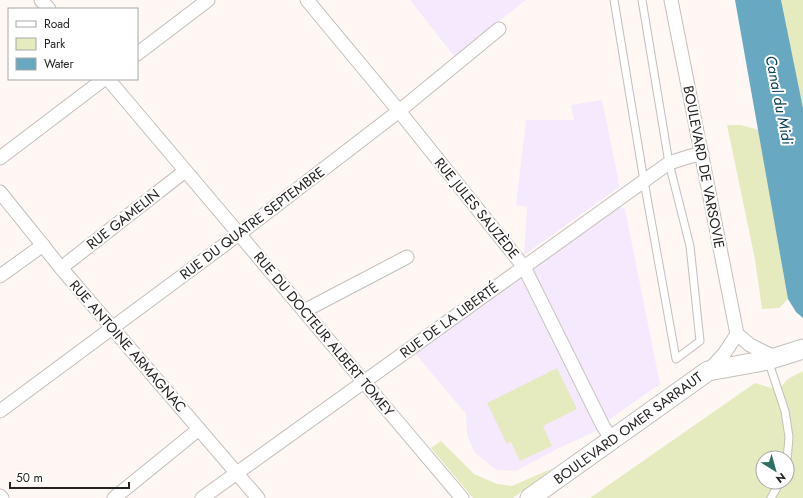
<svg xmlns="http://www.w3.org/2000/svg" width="803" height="498" font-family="Jost,sans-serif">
  <rect width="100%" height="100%" fill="#fef7f3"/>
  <!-- education -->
  <g fill="#f5e9fd">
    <polygon points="410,0 526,0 454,56"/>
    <polygon points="602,100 618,178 619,187 524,255 527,207 516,205 526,120 574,120 571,105"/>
    <polygon points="616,206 625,209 660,384 614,416 596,431 559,448 516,471 496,470 475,453 467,435 466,414 414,352 510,283 532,270"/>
  </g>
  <!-- green -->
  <g fill="#e6eabf" fill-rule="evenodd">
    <polygon points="781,0 803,0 803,108 782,7"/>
    <polygon points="727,125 741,125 759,130 788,299 779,308 762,309 755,259"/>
    <polygon points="557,368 577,409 543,426 552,446 520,461 511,442 507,444 487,403"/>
    <path d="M 803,371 L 803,498 L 590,498 L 755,383 L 778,390 L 788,379 ZM 763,458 L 787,458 L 787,482 L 763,482 Z"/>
    <polygon points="441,441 474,474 497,484 512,486 553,468 513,498 473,498 431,448"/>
  </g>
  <!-- water -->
  <polygon fill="#69a8c1" points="735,0 781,0 803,108 803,318 796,312 788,299"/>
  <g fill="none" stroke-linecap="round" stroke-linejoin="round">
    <defs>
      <g id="lane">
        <polyline points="614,0 644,181 676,359 700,341 690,246 669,163 642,0"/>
        <polyline points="768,360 785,411 789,437 787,461"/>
        <polyline points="771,498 780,482"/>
      </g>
      <g id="street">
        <polyline points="41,0 49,9"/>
        <polyline points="307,0 399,111 524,267 603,426 612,440"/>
        <polyline points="671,0 737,334 724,354 708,371"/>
        <polyline points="137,54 208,0"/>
        <polyline points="108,79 462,498"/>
        <polyline points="0,158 104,79"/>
        <polyline points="0,192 61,268 258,498"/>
        <polyline points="61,268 185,171"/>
        <polyline points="0,276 43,245"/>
        <polyline points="304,311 407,257"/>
        <polyline points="737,334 750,345 774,357"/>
        <polyline points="0,411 239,234 399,111 499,29"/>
        <polyline points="0,496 2,498"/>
        <polyline points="114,498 199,429"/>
        <polyline points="202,498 669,163 691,156 702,154"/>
      </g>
      <polyline id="secondary" points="530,498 708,371 768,360 803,349"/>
    </defs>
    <!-- lane casing -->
    <use href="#lane" stroke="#c5beba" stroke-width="9"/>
    <!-- street casing -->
    <use href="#street" stroke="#c5beba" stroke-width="15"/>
    <!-- secondary casing -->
    <use href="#secondary" stroke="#c5beba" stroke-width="21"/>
    <!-- lane -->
    <use href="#lane" stroke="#fff" stroke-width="7"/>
    <!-- street -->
    <use href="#street" stroke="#fff" stroke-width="13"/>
    <!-- secondary -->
    <use href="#secondary" stroke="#fff" stroke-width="19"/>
  </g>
  <g text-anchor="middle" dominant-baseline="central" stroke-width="4" stroke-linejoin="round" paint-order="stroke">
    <!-- street labels -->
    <g font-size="14" fill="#262322" stroke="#fff">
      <text transform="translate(704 167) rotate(79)">BOULEVARD DE VARSOVIE</text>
      <text transform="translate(477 208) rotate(51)">RUE JULES SAUZÈDE</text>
      <text transform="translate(123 219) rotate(-38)">RUE GAMELIN</text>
      <text transform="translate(252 223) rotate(-37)">RUE DU QUATRE SEPTEMBRE</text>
      <text transform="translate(449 320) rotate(-36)">RUE DE LA LIBERTÉ</text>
      <text transform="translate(324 334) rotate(50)">RUE DU DOCTEUR ALBERT TOMEY</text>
      <text transform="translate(128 346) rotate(49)">RUE ANTOINE ARMAGNAC</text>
      <text transform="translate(628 428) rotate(-36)">BOULEVARD OMER SARRAUT</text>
    </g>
    <!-- water labels -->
    <g font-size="15" font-style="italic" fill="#0a4255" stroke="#fff">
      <text transform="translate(779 100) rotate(79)">Canal du Midi</text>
    </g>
  </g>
  <!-- legend -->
  <rect x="8" y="8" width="130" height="72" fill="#ffffff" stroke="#a8a7a7"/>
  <rect x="16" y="21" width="20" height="6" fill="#ffffff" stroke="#a8a7a7"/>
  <text x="44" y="28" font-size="12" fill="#262322">Road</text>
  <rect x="16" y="38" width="20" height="12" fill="#e6eabf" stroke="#a8a7a7"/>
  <text x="44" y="48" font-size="12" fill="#262322">Park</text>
  <rect x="16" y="58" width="20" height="12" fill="#69a8c1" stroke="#a8a7a7"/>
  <text x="44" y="68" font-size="12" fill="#262322">Water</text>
  <!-- north arrow -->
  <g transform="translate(775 470) rotate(143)"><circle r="19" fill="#ffffff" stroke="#a8a7a7"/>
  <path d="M0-3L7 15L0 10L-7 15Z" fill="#2c7164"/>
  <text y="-6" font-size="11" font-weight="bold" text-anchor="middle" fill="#262322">N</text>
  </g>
  <!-- scale -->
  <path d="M10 482v6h119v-6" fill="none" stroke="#262322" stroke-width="2"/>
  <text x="16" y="482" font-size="12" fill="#262322" stroke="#ffffff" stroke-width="3" paint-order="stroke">50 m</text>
</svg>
